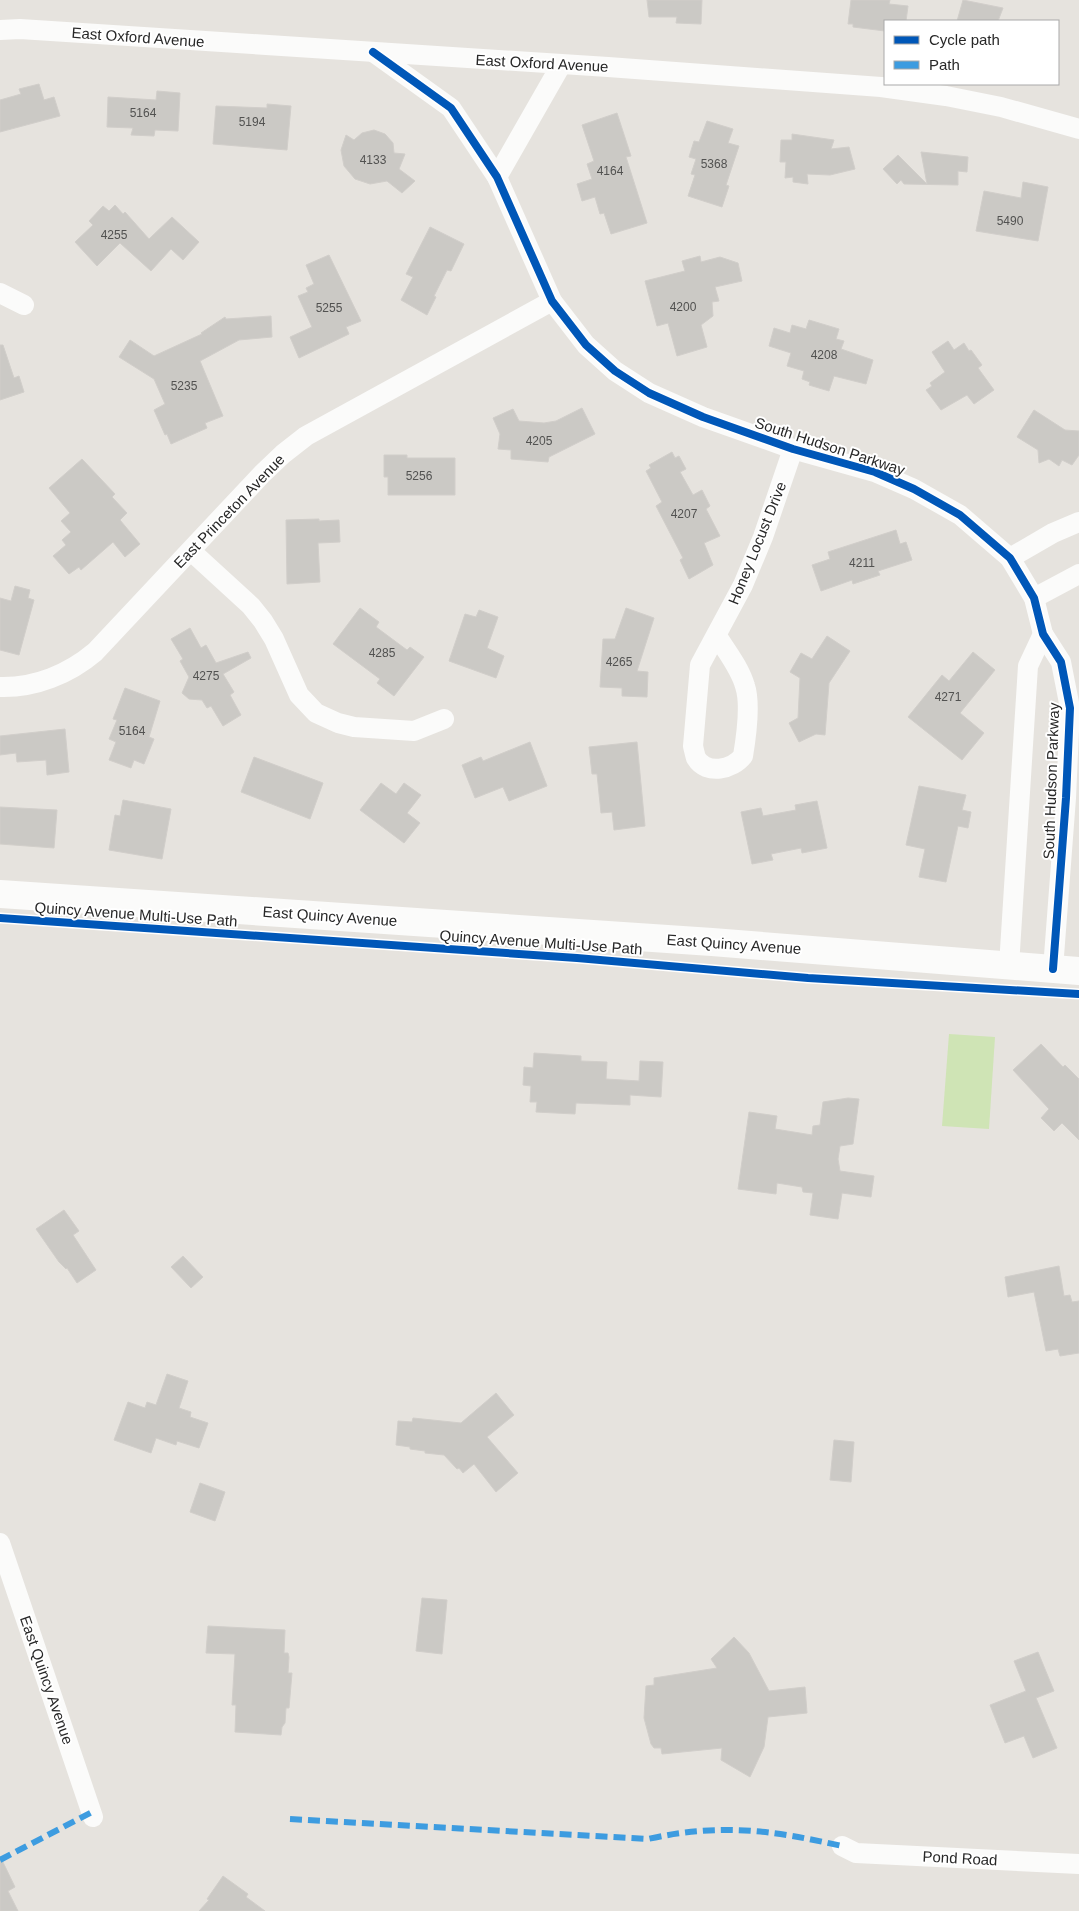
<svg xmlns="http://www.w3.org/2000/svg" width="1079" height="1911" font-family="Arial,sans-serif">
  <rect width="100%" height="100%" fill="#e6e3de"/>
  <!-- pitch -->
  <polygon fill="#cfe4b5" points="949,1034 995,1037 989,1129 942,1126"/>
  <!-- building -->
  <g fill="#cbc9c5" stroke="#d1ceca">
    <polygon points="647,0 702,0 701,24 676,23 677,17 649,17"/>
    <polygon points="851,0 890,0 889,4 908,6 906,21 885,21 885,31 853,27 853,24 848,24"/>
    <polygon points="963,0 1003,8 998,21 957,21"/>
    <polygon points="39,84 44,100 54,97 60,116 0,132 0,100 21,94 19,89"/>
    <polygon points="157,91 180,93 178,131 155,130 154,136 131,135 133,128 107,127 108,97 156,100"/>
    <polygon points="267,104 291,106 287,150 213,144 216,106 267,108"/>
    <polygon points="617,113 631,156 626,157 647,223 611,234 604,213 600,214 595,197 582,201 577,184 592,179 587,164 594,161 582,125"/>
    <polygon points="707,121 733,129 728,143 739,146 726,185 729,186 722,207 688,196 695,175 691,174 696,159 689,157 694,141 699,142"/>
    <polygon points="374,130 385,134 393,143 394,153 405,154 399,169 415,181 402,193 387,181 370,184 355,179 344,166 341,150 346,135 354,140 362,133"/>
    <polygon points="792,134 834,140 831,149 849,147 855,169 830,175 807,174 808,184 793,182 793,177 785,178 786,162 780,162 781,140 792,140"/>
    <polygon points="921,152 968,157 967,172 958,171 958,185 904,184 901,180 897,184 883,169 898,155 927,184"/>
    <polygon points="1023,182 1048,187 1038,241 976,231 984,191 1021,198"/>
    <polygon points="115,205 123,214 125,212 149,239 172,217 199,242 183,260 171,249 151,271 120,243 97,266 75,242 93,225 89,221 103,206 109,211"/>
    <polygon points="430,227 464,244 451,271 447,270 434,296 436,297 427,315 401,300 413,277 406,274"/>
    <polygon points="329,255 361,321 346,327 349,334 299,358 290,337 312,327 298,296 308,292 306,288 314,284 306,265"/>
    <polygon points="700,256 701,262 720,257 738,263 742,281 715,287 719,301 712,302 713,316 701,325 707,347 677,356 668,323 657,326 645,281 685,271 682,261"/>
    <polygon points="271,316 272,337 239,340 200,361 223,416 205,423 207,428 171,444 167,434 165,435 154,410 165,404 154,379 119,357 130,340 154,356 202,334 201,333 225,317 226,319"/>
    <polygon points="809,320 839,329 836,339 844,341 841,349 873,360 866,384 834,376 829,391 809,385 810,382 802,379 804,371 787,366 791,353 769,346 774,328 790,333 792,325 806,329"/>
    <polygon points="948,341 954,350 964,343 969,351 971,350 982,365 978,368 994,390 974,404 967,395 941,410 926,390 932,386 930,383 945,372 932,352"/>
    <polygon points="0,345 3,345 14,378 19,376 24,392 0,400"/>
    <polygon points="582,408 595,434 549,457 548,462 511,459 511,450 498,449 500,434 493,418 513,409 519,421 544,423 556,421"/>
    <polygon points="1034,410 1065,430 1079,431 1079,455 1072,465 1062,460 1059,466 1049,459 1039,463 1038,450 1017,437"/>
    <polygon points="672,452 675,458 679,456 686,469 680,472 693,495 702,490 710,506 706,509 720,536 704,543 713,565 689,579 680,560 683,558 656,506 662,502 646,471 651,468 649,465"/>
    <polygon points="384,455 407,455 407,458 455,458 455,495 388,495 388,477 384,477"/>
    <polygon points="82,459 115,494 112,497 127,513 120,520 140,544 125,557 113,542 81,570 79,567 69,574 53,556 66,545 62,540 71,532 61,521 70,513 49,488"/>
    <polygon points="319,519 319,521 339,520 340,542 318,543 320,582 287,584 286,520"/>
    <polygon points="896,530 900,544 906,542 912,560 878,571 880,575 853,584 852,580 821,591 812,565 830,559 828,552"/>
    <polygon points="15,586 30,590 28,598 34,600 19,655 0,650 0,598 11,601"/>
    <polygon points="360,608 379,622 376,627 407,650 410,647 424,657 394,696 377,683 380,679 333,644"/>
    <polygon points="626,608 654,618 637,671 648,672 647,697 622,696 622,688 600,687 603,639 615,639"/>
    <polygon points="479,610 498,617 487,648 504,656 496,678 449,661 465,614 476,617"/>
    <polygon points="190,628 201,648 206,645 216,663 248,652 251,658 223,674 234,692 230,695 241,715 223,726 211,706 207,708 202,700 189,699 182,693 189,677 180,661 183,659 171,639"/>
    <polygon points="827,636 850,651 829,683 825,735 816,734 799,742 789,723 798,718 800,678 790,672 801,653 812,659"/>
    <polygon points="973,652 995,670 960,713 984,733 962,760 908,717 942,675 949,681"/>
    <polygon points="125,688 160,701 149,737 154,739 144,764 134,760 131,768 109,760 116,742 109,739 117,720 113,719"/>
    <polygon points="65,729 69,772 47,775 46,760 17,762 16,753 0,755 0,736"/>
    <polygon points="530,742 547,786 509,801 503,787 475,798 462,765 481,757 483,761"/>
    <polygon points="637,742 645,826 614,830 612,812 601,813 597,774 592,774 589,747"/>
    <polygon points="254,757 323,783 310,819 241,792"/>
    <polygon points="381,783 396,794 404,783 421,795 407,813 420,823 404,843 360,810"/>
    <polygon points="919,786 966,795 962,810 971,812 968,828 958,826 946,882 919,877 925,849 906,845"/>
    <polygon points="123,800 171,809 162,859 109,850 115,815 120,816"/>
    <polygon points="817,801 827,848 802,853 801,848 771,854 773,860 752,864 741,812 761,808 763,816 796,810 795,805"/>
    <polygon points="0,807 57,810 54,848 0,844"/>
    <polygon points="1041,1044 1063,1067 1065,1065 1079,1079 1079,1140 1062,1123 1054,1131 1041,1118 1049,1109 1013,1070"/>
    <polygon points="534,1053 581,1056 581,1061 607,1062 606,1079 639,1081 640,1061 663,1062 661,1097 630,1095 630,1105 576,1103 575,1114 536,1112 537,1102 530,1102 531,1086 523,1085 524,1067 533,1068"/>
    <polygon points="848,1098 859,1099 853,1144 840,1146 838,1159 840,1171 874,1176 871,1197 842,1193 838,1219 810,1215 813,1193 803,1192 802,1187 777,1183 776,1194 738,1189 749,1112 777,1116 775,1129 812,1135 813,1126 820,1125 823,1102"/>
    <polygon points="64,1210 79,1231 73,1235 96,1270 77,1283 67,1268 66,1269 59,1262 36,1229"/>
    <polygon points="183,1256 203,1277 191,1288 171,1267"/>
    <polygon points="1059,1266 1064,1296 1070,1295 1072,1302 1079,1301 1079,1353 1060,1356 1058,1349 1046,1351 1034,1292 1008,1297 1005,1277"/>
    <polygon points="167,1374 188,1381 179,1408 191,1412 190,1417 208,1423 199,1448 177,1441 176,1445 156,1438 151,1453 114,1440 128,1402 145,1408 147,1402 156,1405"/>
    <polygon points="496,1393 514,1415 487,1437 518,1473 496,1492 474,1464 463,1473 459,1468 457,1469 444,1455 425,1453 425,1451 410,1449 410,1447 396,1445 398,1421 412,1422 413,1418 461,1423"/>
    <polygon points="834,1440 854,1442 851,1482 830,1480"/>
    <polygon points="200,1483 225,1492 215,1521 190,1512"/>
    <polygon points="422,1598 447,1600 442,1654 416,1651"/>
    <polygon points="208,1626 285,1630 284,1653 288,1653 289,1657 288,1673 292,1673 289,1708 286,1708 285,1723 282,1727 281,1735 235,1732 236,1705 232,1705 235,1654 206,1653"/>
    <polygon points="734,1637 749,1653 769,1691 805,1687 807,1713 768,1717 764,1747 750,1777 721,1760 722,1748 662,1754 661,1748 654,1748 651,1744 644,1718 646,1686 654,1685 654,1678 717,1668 711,1659"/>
    <polygon points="1038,1652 1054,1691 1036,1698 1057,1748 1033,1758 1024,1736 1005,1743 990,1705 1026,1691 1014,1661"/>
    <polygon points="0,1856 15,1887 8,1891 18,1911 0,1911"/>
    <polygon points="223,1876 248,1894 246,1897 265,1911 199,1911 209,1900 207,1899"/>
  </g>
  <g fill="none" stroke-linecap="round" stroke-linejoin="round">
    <!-- street -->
    <g stroke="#fbfbfa" stroke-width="20">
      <polyline points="0,30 20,29 608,67 881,87 946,96 1001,107 1079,129"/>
      <polyline points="373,52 451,108 497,177 552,301 586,345 615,371 649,393 703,417 793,449 875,472 914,489 960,515 1010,558 1034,598 1043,634 1061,662 1070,708 1066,798 1053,969"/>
      <polyline points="497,177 561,65"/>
      <polyline points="0,293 24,305"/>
      <polyline points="191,551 251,606 263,621 274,639 299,695 316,713 338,723 354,727 414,731 444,719"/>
      <polyline points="1010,558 1053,533 1079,522"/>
      <polyline points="1034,598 1079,574"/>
      <path d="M 717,636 C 727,652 740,668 745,686 C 751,704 746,738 743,756 C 733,769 707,776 696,758 C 695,755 694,750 693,746 L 700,665 L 743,585 L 763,537 L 793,449"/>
      <path d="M 0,687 C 35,688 69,674 95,652 L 262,474 L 283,454 L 306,436 L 552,301"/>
      <polyline points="1009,966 1028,666 1043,634"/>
      <polyline points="0,1543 93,1817"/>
      <polyline points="842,1846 856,1853 1079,1864"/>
    </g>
    <!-- secondary -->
    <polyline stroke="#fbfbfa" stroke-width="28" points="0,894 712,942 1079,971"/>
    <!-- quiet -->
    <g stroke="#3d9ce0" stroke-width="6" stroke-dasharray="12 6" stroke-linecap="butt">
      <path d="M 290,1819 L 648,1839 C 720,1823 771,1830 842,1846"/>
      <polyline points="0,1860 92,1812"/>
    </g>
    <defs>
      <g id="cycleway">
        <polyline points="373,52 451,108 497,177 552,301 586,345 615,371 649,393 703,417 793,449 875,472 914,489 960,515 1010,558 1034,598 1043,634 1061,662 1070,708 1066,798 1053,969"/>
        <polyline points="0,918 577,958 808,978 1079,994"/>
      </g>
    </defs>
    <!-- cycleway casing -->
    <use href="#cycleway" stroke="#fff" stroke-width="11"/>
    <!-- cycleway -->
    <use href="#cycleway" stroke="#0057b8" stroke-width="8"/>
  </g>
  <g text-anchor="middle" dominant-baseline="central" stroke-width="4" stroke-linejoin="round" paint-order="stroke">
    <!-- number labels -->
    <g font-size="12" fill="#525251">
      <text x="143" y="113">5164</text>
      <text x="252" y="122">5194</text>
      <text x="373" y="160">4133</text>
      <text x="714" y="164">5368</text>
      <text x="610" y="171">4164</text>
      <text x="1010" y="221">5490</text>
      <text x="114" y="235">4255</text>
      <text x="683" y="307">4200</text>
      <text x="329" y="308">5255</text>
      <text x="824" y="355">4208</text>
      <text x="184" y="386">5235</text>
      <text x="539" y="441">4205</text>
      <text x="419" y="476">5256</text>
      <text x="684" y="514">4207</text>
      <text x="862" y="563">4211</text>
      <text x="382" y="653">4285</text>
      <text x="619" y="662">4265</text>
      <text x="206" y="676">4275</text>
      <text x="948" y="697">4271</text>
      <text x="132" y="731">5164</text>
    </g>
    <!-- street labels -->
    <g font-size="15" fill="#282828" stroke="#fff">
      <text transform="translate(138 37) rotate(4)">East Oxford Avenue</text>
      <text transform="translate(542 63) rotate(3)">East Oxford Avenue</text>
      <text transform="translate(830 446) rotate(18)">South Hudson Parkway</text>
      <text transform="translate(229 511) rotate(-46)">East Princeton Avenue</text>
      <text transform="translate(757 543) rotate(-68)">Honey Locust Drive</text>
      <text transform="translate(1051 781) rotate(-88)">South Hudson Parkway</text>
      <text transform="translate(136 914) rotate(4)">Quincy Avenue Multi-Use Path</text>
      <text transform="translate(330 916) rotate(4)">East Quincy Avenue</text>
      <text transform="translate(541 942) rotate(4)">Quincy Avenue Multi-Use Path</text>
      <text transform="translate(734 944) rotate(4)">East Quincy Avenue</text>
      <text transform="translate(47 1680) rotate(71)">East Quincy Avenue</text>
      <text transform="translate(960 1858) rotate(3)">Pond Road</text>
    </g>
  </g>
  <!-- legend -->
  <rect x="884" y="20" width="175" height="65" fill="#ffffff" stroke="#a9a9a9"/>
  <rect x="894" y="36" width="25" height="8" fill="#0057b8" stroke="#a9a9a9"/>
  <text x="929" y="45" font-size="15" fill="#282828">Cycle path</text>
  <rect x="894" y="61" width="25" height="8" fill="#3d9ce0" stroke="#a9a9a9"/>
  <text x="929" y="70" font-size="15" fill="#282828">Path</text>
</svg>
